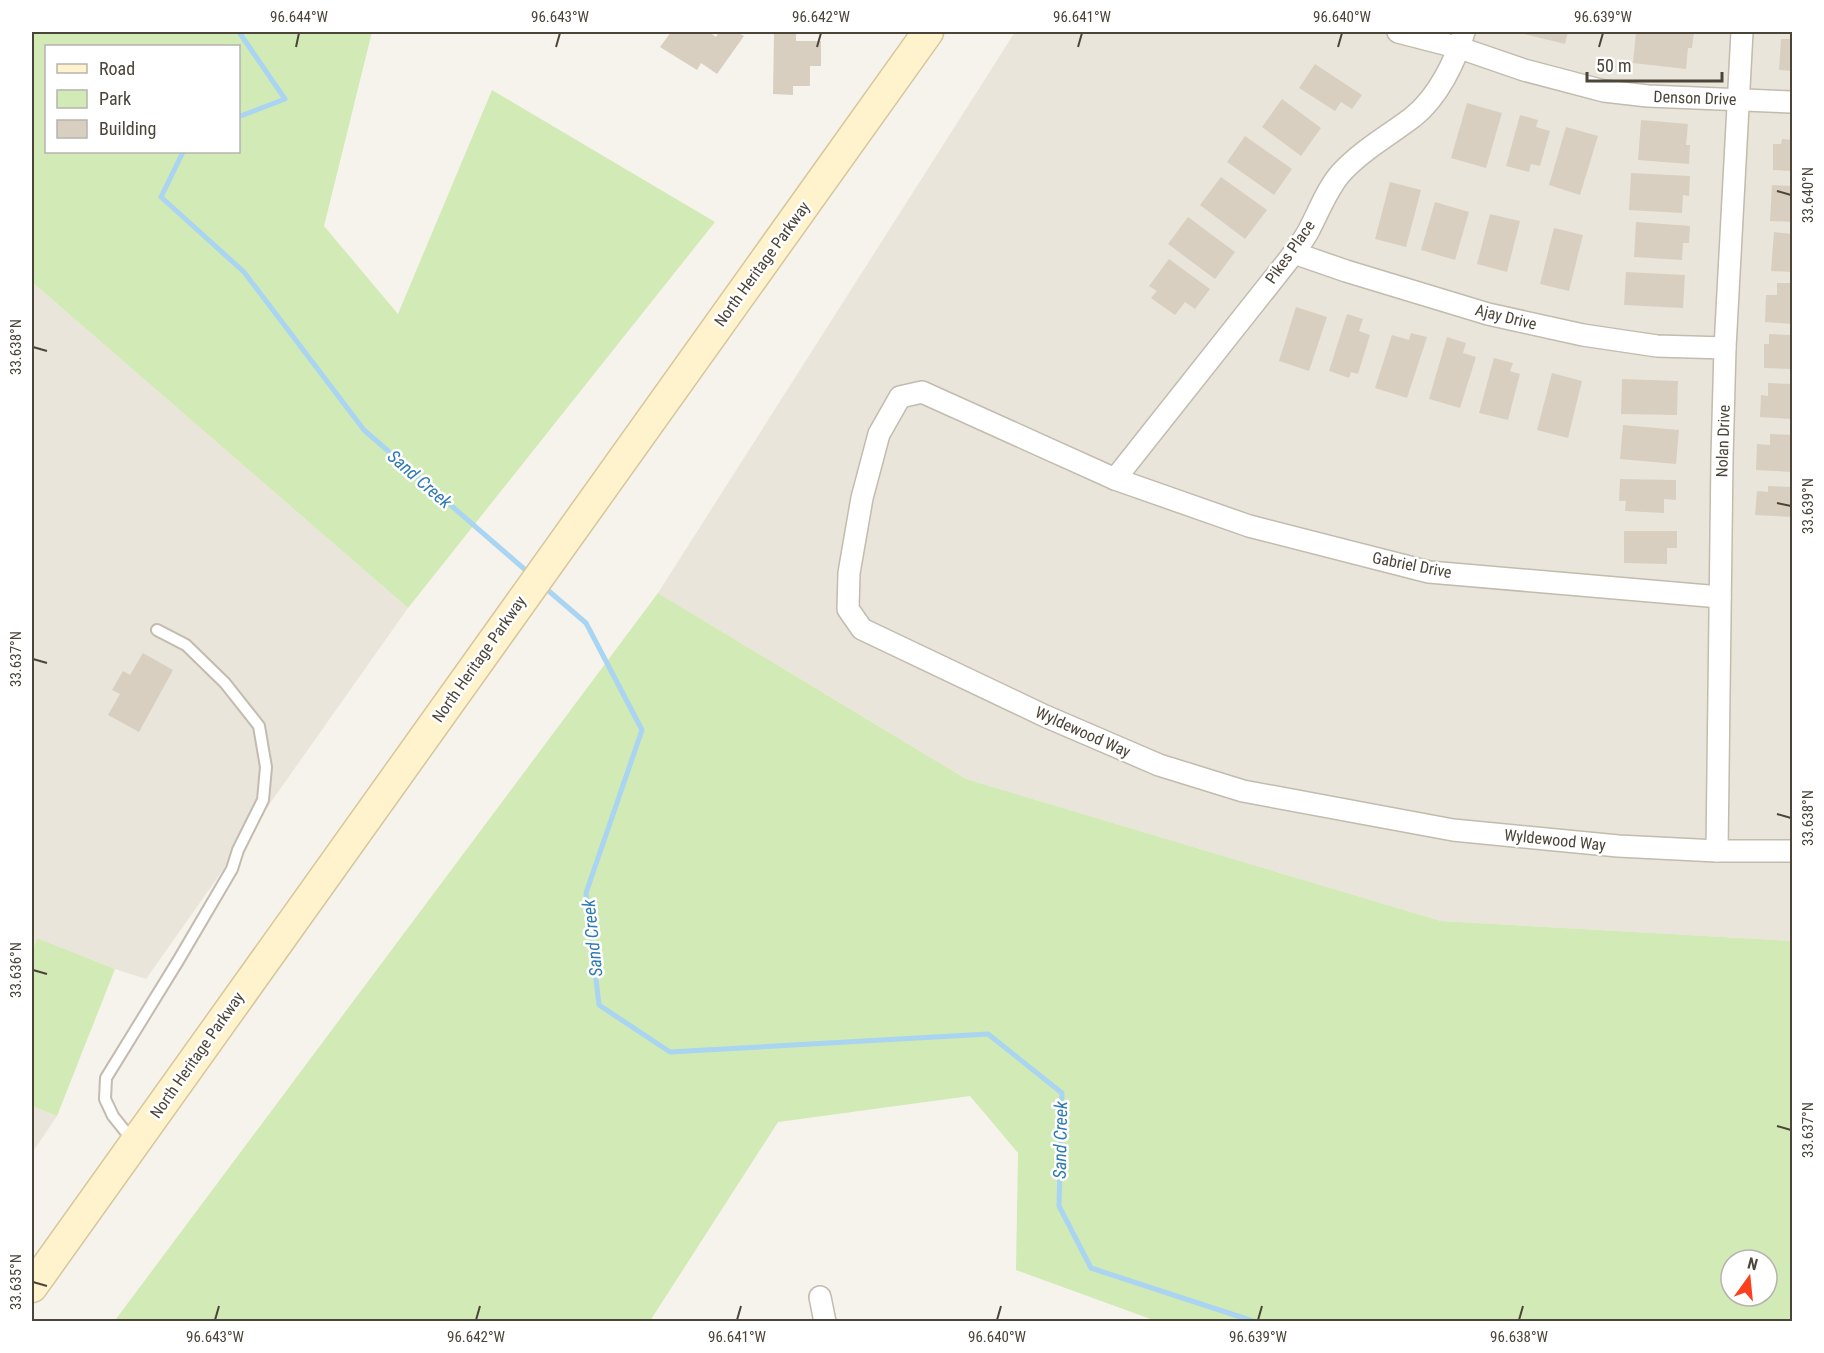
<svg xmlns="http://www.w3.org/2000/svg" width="1824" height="1353" font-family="'Roboto Condensed',sans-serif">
  <rect width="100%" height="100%" fill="#f6f3ec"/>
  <!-- residential -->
  <g fill="#eae5da">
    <polygon points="1015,32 1792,32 1792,941 1441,921 966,779 658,593"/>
    <polygon points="32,282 408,608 146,979 115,969 37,938 32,952"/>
    <polygon points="32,1106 57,1116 32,1153"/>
  </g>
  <!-- green -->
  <g fill="#d2eab5" fill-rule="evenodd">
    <path d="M 32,32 L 372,32 L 324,226 L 398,314 L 492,90 L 715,222 L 408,608 L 32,282 ZM 46,46 L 238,46 L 238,152 L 46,152 Z"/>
    <path d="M 658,593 L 966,779 L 1441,921 L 1792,941 L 1792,1321 L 1156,1321 L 1016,1270 L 1018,1153 L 970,1096 L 778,1122 L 650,1321 L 119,1321 L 116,1319 ZM 1731,1260 L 1767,1260 L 1767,1296 L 1731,1296 Z"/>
    <polygon points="37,938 115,969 57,1116 32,1106 32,952"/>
  </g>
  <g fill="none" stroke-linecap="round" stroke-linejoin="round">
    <!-- stream -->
    <g stroke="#a9d4f2" stroke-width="5">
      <polyline points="238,117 285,99 239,32"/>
      <polyline points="183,152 161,197 244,272 364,430 530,574"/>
      <polyline points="543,586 586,623 642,730 586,893 599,1005 670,1052 988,1034 1062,1093 1059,1206 1091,1268 1256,1322"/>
    </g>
  </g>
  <!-- building -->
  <g fill="#d8cfc1">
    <polygon points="671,32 709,32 716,37 719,32 737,32 744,36 717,74 701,63 697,70 660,47"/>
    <polygon points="1516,32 1568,32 1565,44"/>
    <polygon points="1636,32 1694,32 1692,48 1688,48 1686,69 1633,63"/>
    <polygon points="774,33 796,33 796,41 821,41 821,66 810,66 810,86 793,86 793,95 773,94"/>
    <polygon points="1781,39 1792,39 1792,71 1779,70"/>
    <polygon points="1315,64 1362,95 1352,109 1341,102 1335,111 1299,88"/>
    <polygon points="1282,99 1321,128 1301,156 1262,127"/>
    <polygon points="1467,103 1502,113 1486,168 1451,158"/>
    <polygon points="1520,115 1538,120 1536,127 1550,131 1540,166 1531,164 1529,172 1506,166"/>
    <polygon points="1641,120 1688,124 1686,145 1690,145 1689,164 1638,160"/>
    <polygon points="1566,127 1598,136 1580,195 1549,185"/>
    <polygon points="1245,136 1292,169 1274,195 1227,162"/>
    <polygon points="1782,139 1792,140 1792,171 1773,170 1773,144 1781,144"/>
    <polygon points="1631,173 1690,176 1689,196 1683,195 1682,213 1629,210"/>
    <polygon points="1221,177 1267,210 1245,239 1200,205"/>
    <polygon points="1390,182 1421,190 1406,247 1375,239"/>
    <polygon points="1772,185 1792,186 1792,222 1770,221"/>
    <polygon points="1435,202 1469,212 1455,260 1421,250"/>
    <polygon points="1490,214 1520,221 1507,272 1477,264"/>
    <polygon points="1188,217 1235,252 1215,279 1168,244"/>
    <polygon points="1636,222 1690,226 1689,243 1683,243 1682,260 1634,257"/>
    <polygon points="1554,228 1583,235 1569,291 1540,284"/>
    <polygon points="1774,232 1792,234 1792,272 1771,271"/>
    <polygon points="1169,259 1210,289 1195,309 1185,302 1175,315 1151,298 1157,291 1149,286"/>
    <polygon points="1626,272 1685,275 1683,308 1624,305"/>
    <polygon points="1777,283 1792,283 1792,324 1765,322 1766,295 1777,295"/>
    <polygon points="1296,307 1327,317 1309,371 1279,361"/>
    <polygon points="1347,314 1363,319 1359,331 1370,335 1358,374 1351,372 1349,378 1329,371"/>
    <polygon points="1411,333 1427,337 1407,398 1375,388 1392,335 1409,340"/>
    <polygon points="1769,334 1792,335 1792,369 1764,368 1764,344 1769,344"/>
    <polygon points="1447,337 1466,343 1463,353 1476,357 1460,408 1429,399"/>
    <polygon points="1494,358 1513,363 1510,371 1520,374 1508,420 1479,413"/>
    <polygon points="1552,373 1582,381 1568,438 1537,430"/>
    <polygon points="1622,379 1678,381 1677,415 1621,414"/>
    <polygon points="1768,383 1792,384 1792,419 1760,417 1761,395 1768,396"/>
    <polygon points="1623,425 1679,430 1676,464 1620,459"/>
    <polygon points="1770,434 1792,435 1792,472 1756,470 1757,444 1770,445"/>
    <polygon points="1620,479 1676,480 1676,500 1664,499 1664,513 1625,511 1626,501 1619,501"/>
    <polygon points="1768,486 1792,487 1792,517 1755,515 1757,491 1768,492"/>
    <polygon points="1624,531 1677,531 1677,548 1667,548 1667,564 1624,563"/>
    <polygon points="143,653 173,670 139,732 108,715 120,694 112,690 123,671 130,675"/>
  </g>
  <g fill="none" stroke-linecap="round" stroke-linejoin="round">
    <defs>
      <polyline id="lane" points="133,1141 113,1116 105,1099 106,1078 178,961 232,869 238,850 263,800 266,767 259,726 225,683 186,645 157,630"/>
      <g id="street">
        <polyline points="1398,32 1460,48 1524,70 1604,91 1648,96 1792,102"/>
        <polyline points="1294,253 1346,271 1488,314 1583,335 1657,346 1725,348"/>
        <path d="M 1115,479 L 1294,253 C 1299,245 1305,238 1309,230 C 1319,211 1327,189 1341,173 C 1362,150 1388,136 1413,117 C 1438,97 1455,62 1464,32"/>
        <polyline points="1720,597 1429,572 1249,526 1115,479 922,392 900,397 879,434 862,498 849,573 848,609 862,629 1045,716 1159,765 1243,791 1453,830 1618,846 1717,851 1792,851"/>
        <polyline points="1717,851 1722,458 1725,348 1742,32"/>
        <polyline points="820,1297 825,1322"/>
      </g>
      <polyline id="secondary" points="32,1287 928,32"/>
    </defs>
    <!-- lane casing -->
    <use href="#lane" stroke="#c2bbae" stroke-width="14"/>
    <!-- street casing -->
    <use href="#street" stroke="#c2bbae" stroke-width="24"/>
    <!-- secondary casing -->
    <use href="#secondary" stroke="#d6c79b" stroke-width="33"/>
    <!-- lane -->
    <use href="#lane" stroke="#fff" stroke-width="10"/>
    <!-- street -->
    <use href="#street" stroke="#fff" stroke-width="21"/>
    <!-- secondary -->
    <use href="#secondary" stroke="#fff3cd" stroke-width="30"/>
  </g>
  <!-- ticks -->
  <path fill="none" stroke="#4b4439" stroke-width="2" d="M 296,47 L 299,33M 556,47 L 560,33M 817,47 L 821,33M 1078,47 L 1082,33M 1338,47 L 1342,33M 1599,47 L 1603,33M 1777,191 L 1791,195M 33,347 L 47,351M 1777,503 L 1791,506M 33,659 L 47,663M 1777,814 L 1791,818M 33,970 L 47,974M 1777,1126 L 1791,1130M 33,1282 L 47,1286M 215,1320 L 219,1306M 476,1320 L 480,1306M 737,1320 L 741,1306M 997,1320 L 1001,1306M 1258,1320 L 1262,1306M 1519,1320 L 1523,1306"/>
  <g text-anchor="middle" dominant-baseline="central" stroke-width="5" stroke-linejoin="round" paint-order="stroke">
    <!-- street labels -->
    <g font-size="16" fill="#4b4439" stroke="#fff">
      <text transform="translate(1695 98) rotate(2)">Denson Drive</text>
      <text transform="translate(1290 252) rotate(-55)">Pikes Place</text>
      <text transform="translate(762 264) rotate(-54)">North Heritage Parkway</text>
      <text transform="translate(1506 317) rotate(14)">Ajay Drive</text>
      <text transform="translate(1723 441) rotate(-88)">Nolan Drive</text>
      <text transform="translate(1412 565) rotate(11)">Gabriel Drive</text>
      <text transform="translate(479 659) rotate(-55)">North Heritage Parkway</text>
      <text transform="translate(1083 732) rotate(24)">Wyldewood Way</text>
      <text transform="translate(1555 840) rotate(6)">Wyldewood Way</text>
      <text transform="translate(197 1055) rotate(-55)">North Heritage Parkway</text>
    </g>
    <!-- water labels -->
    <g font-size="18" font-style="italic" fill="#2e7ab2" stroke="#fff">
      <text transform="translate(420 479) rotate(41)">Sand Creek</text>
      <text transform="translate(592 938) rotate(-96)">Sand Creek</text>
      <text transform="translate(1060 1140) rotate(-89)">Sand Creek</text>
    </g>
  </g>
  <!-- border -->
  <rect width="1824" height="1353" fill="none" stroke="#ffffff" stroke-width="66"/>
  <!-- legend -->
  <rect x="45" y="45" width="195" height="108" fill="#ffffff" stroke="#b7b4b0" stroke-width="1.5"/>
  <rect x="57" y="64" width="30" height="9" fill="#fff3cd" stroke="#b7b4b0" stroke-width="1.5"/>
  <text x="99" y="75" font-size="18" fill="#4b4439">Road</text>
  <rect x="57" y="90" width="30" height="18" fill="#d2eab5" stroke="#b7b4b0" stroke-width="1.5"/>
  <text x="99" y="105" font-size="18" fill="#4b4439">Park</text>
  <rect x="57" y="120" width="30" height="18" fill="#d8cfc1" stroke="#b7b4b0" stroke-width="1.5"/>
  <text x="99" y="135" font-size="18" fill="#4b4439">Building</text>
  <!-- north arrow -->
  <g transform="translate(1749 1278) rotate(15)"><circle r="28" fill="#ffffff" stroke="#b7b4b0" stroke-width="1.5"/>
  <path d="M0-4.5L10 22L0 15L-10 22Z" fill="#fc3f1d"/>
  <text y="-9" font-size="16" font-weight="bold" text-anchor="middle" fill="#4b4439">N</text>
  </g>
  <!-- scale -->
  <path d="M1587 72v9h135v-9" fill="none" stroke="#4b4439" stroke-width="3"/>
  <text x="1596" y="72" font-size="18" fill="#4b4439" stroke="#ffffff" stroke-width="4.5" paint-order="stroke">50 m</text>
  <rect x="33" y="33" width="1758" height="1287" fill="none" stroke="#4b4439" stroke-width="2"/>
  <g font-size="15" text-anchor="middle" fill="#4b4439">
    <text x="299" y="22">96.644°W</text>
    <text x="560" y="22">96.643°W</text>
    <text x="821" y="22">96.642°W</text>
    <text x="1082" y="22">96.641°W</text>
    <text x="1342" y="22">96.640°W</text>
    <text x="1603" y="22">96.639°W</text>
    <text transform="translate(1808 195) rotate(-90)" y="5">33.640°N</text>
    <text transform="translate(16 347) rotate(-90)" y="5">33.638°N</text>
    <text transform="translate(1808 506) rotate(-90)" y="5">33.639°N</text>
    <text transform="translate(16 659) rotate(-90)" y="5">33.637°N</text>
    <text transform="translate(1808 818) rotate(-90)" y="5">33.638°N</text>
    <text transform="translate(16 970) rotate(-90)" y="5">33.636°N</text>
    <text transform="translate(1808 1130) rotate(-90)" y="5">33.637°N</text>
    <text transform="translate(16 1282) rotate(-90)" y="5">33.635°N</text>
    <text x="215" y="1342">96.643°W</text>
    <text x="476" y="1342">96.642°W</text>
    <text x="737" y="1342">96.641°W</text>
    <text x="997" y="1342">96.640°W</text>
    <text x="1258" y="1342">96.639°W</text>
    <text x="1519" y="1342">96.638°W</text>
  </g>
</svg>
